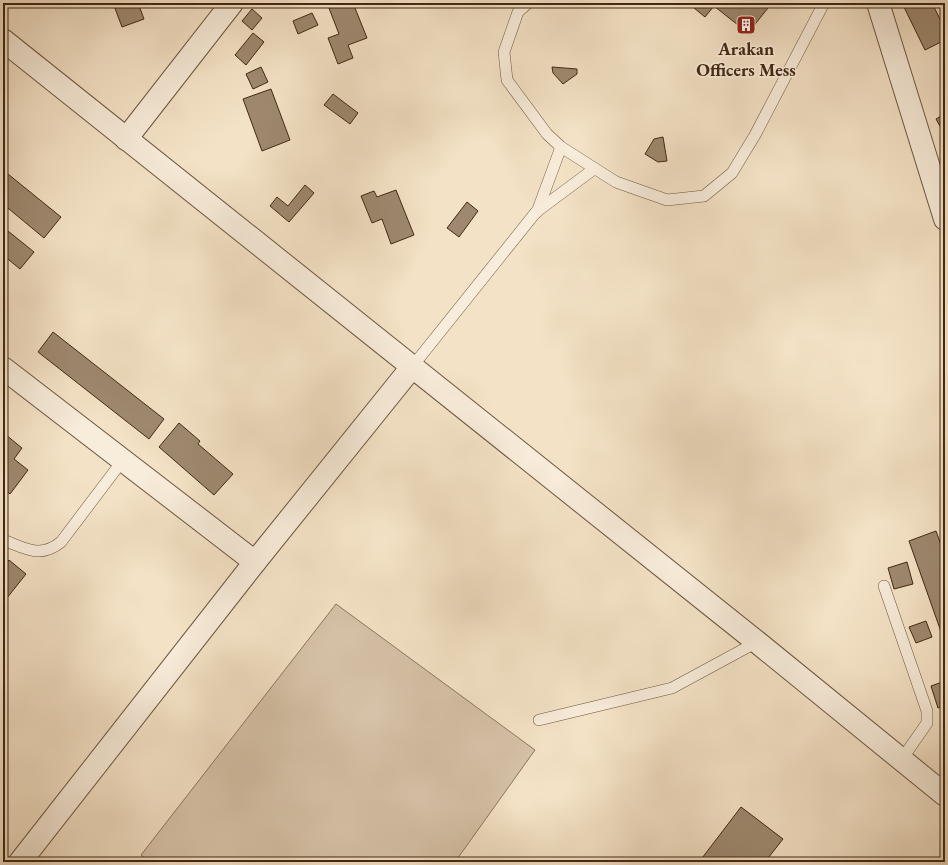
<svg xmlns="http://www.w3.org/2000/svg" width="948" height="865" font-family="'EB Garamond',serif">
  <rect width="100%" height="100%" fill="#f4e2c6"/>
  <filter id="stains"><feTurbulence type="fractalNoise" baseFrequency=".005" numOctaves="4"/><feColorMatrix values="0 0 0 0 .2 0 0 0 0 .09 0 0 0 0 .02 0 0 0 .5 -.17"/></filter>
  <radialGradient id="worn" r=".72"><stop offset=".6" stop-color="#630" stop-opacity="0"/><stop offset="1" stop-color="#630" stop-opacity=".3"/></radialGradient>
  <!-- green -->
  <polygon fill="#d6c2a8" stroke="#8c755e" points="336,604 535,750 455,862 150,862 141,855"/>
  <!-- building -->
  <g fill="#9e8970" stroke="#412813">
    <polygon points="113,3 138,3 144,19 122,27"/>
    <polygon points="327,3 353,3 367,38 348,45 353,58 338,64 328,38 339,34"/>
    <polygon points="688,3 772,3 748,33 714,6 705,17"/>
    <polygon points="902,3 932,3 945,29 945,40 925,50"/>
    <polygon points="252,9 262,18 252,30 242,21"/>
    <polygon points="312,13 318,25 298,34 293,21"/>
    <polygon points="253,33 264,42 246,65 235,55"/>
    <polygon points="261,67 268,82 253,89 246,74"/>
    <polygon points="552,67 577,69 577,74 563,84 553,73"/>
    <polygon points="271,89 290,140 262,151 243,99"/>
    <polygon points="333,94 358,113 350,124 324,105"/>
    <polygon points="945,114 945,135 936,119"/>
    <polygon points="663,137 667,161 658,162 645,154 654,139"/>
    <polygon points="3,170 61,217 44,238 3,204"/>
    <polygon points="305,185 314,193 289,222 270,206 277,197 288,206"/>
    <polygon points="396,190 414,235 391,244 382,219 372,223 361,196 374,191 377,197"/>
    <polygon points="467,202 478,211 459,237 447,228"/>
    <polygon points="3,227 34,252 20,269 3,255"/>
    <polygon points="53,332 164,419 149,439 38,352"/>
    <polygon points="179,423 200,441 198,444 233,474 214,495 159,447"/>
    <polygon points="6,435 22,448 14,459 28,470 10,494 3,488 3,438"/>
    <polygon points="936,531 945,556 945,643 909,541"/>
    <polygon points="9,560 26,574 3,603 3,568"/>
    <polygon points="907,562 913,584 894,589 888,568"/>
    <polygon points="926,621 932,637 916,643 909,627"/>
    <polygon points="945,681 945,705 938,708 931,686"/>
    <polygon points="741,807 783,839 765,862 699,862"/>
  </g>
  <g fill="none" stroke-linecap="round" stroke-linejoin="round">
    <defs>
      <g id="lane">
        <polyline points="528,3 518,12 504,52 507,80 547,134 561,147 616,182 667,200 704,196 732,173 755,135 824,3"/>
        <polyline points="537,212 561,147"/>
        <polyline points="412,367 536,212 594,169"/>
        <path d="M 3,540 C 25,548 40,559 61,542 L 123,460"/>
        <polyline points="884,586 927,711 927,723 902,759"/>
        <polyline points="539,720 672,688 757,642"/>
      </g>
      <g id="street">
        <polyline points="878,3 945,219"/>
        <polyline points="3,40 757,642 945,795"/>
        <polyline points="126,139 232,3"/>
        <polyline points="3,368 255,562"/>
        <polyline points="20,862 255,562 412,367"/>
      </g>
    </defs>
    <!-- lane casing -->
    <use href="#lane" stroke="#6e5640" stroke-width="12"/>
    <!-- street casing -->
    <use href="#street" stroke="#6e5640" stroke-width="24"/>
    <!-- lane -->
    <use href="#lane" stroke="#f8ecda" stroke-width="11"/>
    <!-- street -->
    <use href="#street" stroke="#f8ecda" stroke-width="22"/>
  </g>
  <!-- icons -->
  <defs>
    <symbol id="building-square" viewBox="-11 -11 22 22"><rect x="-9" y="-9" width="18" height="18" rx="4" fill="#8f2418" stroke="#f8ecda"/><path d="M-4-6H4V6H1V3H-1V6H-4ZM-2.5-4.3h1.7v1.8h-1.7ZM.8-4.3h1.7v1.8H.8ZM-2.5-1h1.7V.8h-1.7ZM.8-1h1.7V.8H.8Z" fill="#fff"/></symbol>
  </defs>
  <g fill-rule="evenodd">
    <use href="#building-square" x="735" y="14" width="22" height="22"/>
  </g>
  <g text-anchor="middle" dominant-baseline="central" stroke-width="3.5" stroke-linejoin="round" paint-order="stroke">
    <!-- poi labels -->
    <g font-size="18" font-weight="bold" fill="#412813" stroke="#f8ecda">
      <text x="746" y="48">Arakan<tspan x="746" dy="21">Officers Mess</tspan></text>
    </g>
  </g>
  <!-- margin -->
  <rect width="948" height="865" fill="none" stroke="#f4e2c6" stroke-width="16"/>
  <rect x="4" y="4" width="940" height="857" fill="none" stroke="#412813" stroke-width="2"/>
  <rect x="8" y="8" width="932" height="849" fill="none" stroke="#412813"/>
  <rect width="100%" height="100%" filter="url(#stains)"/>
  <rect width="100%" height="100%" fill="url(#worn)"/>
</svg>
